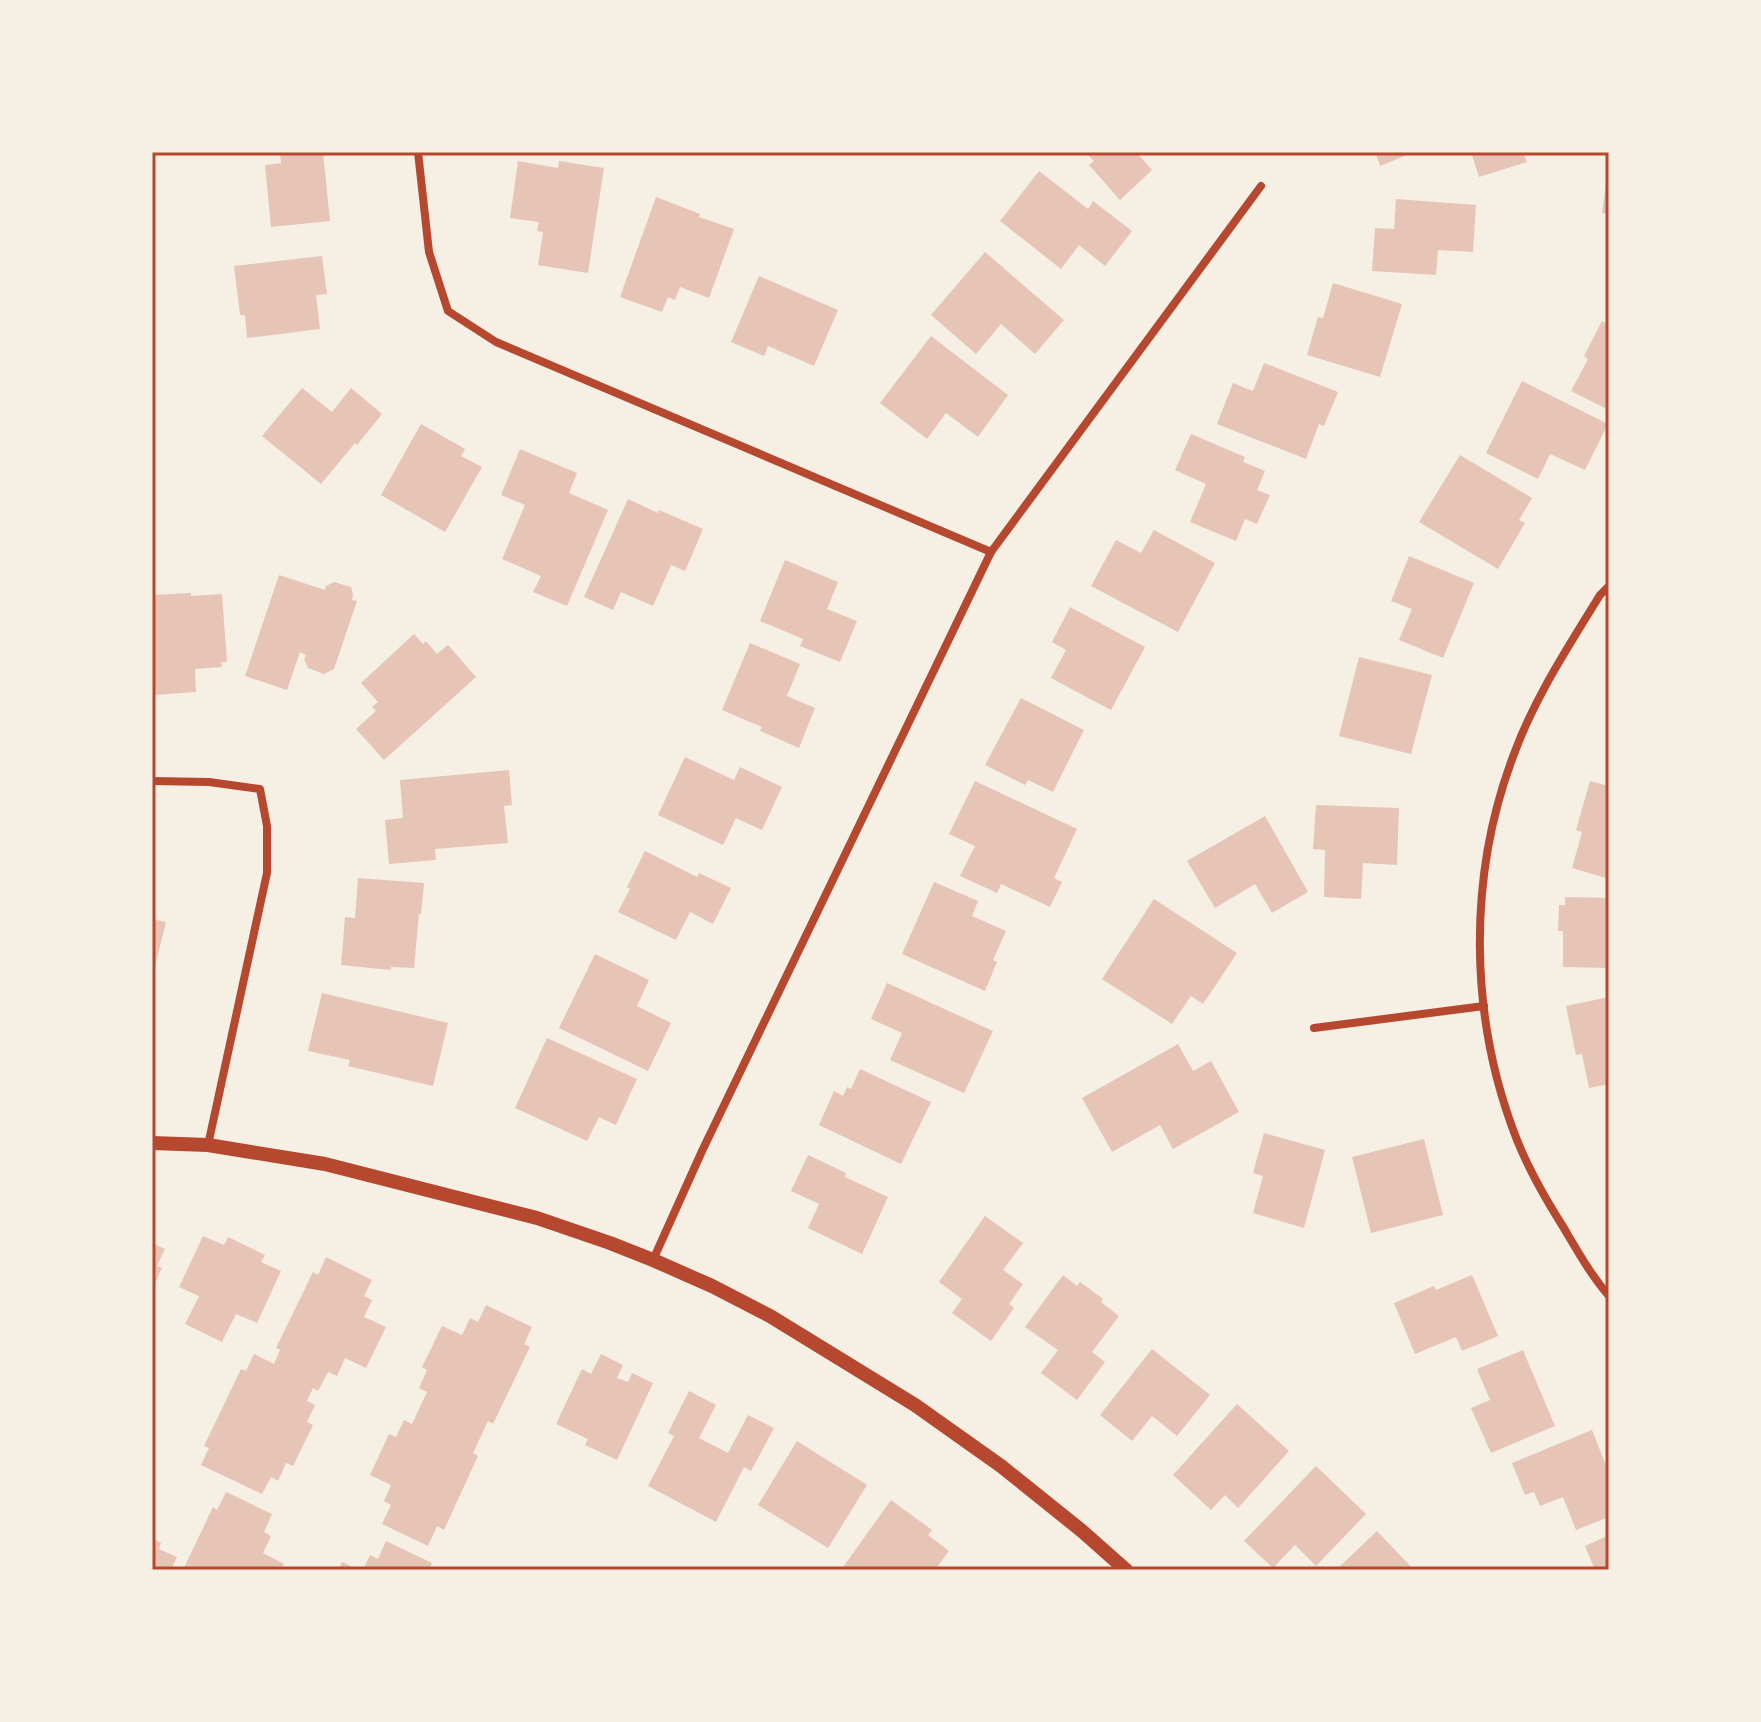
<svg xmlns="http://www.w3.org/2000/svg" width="1761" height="1722" font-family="'PT Sans',sans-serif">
  <rect width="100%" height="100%" fill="#f6efe4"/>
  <!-- building -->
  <g fill="#e6c5b7">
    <polygon points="280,152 323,152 330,221 271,227 265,165 281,163"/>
    <polygon points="1085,152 1136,152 1152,170 1120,200 1089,165 1094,161"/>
    <polygon points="1375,152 1414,152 1380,166"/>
    <polygon points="1471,152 1523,152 1527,162 1479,177"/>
    <polygon points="518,161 558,168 559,161 604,168 588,273 538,265 543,232 537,231 539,222 510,218"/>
    <polygon points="1039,171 1088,209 1093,201 1132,231 1105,266 1079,245 1061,269 1000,221"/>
    <polygon points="1607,176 1609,176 1609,214 1602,213"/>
    <polygon points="656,197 700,214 699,217 734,229 709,298 680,287 675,300 668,297 662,312 620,297"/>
    <polygon points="1396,199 1476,205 1473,252 1438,250 1436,275 1372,271 1375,228 1394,229"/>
    <polygon points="985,252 1064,320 1035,354 1001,324 976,354 931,315"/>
    <polygon points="322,256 327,294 316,295 320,329 247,338 245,315 240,315 234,266"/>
    <polygon points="759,276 838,310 814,366 768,346 764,356 731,342"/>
    <polygon points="1333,283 1402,304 1380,377 1307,355 1318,317 1323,318"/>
    <polygon points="1602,321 1609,325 1609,410 1571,391 1588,359 1584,356"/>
    <polygon points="931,336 1008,395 978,437 946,413 927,439 880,403"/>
    <polygon points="1264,363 1338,392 1324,426 1319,424 1306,459 1217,424 1233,383 1253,391"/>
    <polygon points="1522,381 1608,424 1585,470 1550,454 1538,479 1486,453"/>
    <polygon points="302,388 332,412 351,388 382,414 357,445 355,443 321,484 262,436"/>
    <polygon points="421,424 465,449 461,456 482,467 445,532 381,495"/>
    <polygon points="1191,434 1245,457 1243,462 1265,471 1257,490 1270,495 1257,524 1245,519 1236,541 1190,522 1206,484 1175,470"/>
    <polygon points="520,449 577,473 569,493 608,510 567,606 533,592 541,576 502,559 525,505 501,495"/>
    <polygon points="1460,455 1532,498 1519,520 1525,523 1498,569 1419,522"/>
    <polygon points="628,499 658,513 659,510 703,529 685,571 671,565 653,606 621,592 613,610 584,597"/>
    <polygon points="1154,530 1215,563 1178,632 1091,586 1116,540 1141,553"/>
    <polygon points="1409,556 1474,583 1443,658 1399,640 1412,609 1391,601"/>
    <polygon points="785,560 838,582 827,609 857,621 840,662 800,646 803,639 760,621"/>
    <polygon points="279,575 325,590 326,586 334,582 351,587 353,595 352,600 357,601 334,669 324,674 308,668 304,659 306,655 300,652 287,690 245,676"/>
    <polygon points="191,593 191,596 222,594 227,662 221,662 222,667 195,669 196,692 154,695 152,595"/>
    <polygon points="1070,607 1145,647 1111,710 1051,678 1066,650 1052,642"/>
    <polygon points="414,634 423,644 426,641 437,654 448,645 476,677 384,760 356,729 376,711 372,707 378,702 361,683"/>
    <polygon points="750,643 800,664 787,696 815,708 799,748 760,731 762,727 722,710"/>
    <polygon points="1359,657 1432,675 1411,754 1339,736"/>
    <polygon points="1021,698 1084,730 1053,792 1028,780 1025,785 985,765"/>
    <polygon points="685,757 734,780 740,767 782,787 762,830 736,818 723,845 658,815"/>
    <polygon points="509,770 512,805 504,806 508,843 435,849 436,860 389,864 385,820 403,818 400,780"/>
    <polygon points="975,781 1077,829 1054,878 1062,882 1050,907 1001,884 997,893 960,876 975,846 949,834"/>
    <polygon points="1590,781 1609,786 1609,879 1572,868 1582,832 1576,830"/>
    <polygon points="1316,805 1399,808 1397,865 1363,863 1361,899 1324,897 1325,850 1313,849"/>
    <polygon points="1265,816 1308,892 1272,913 1255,884 1215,908 1187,861"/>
    <polygon points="645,851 697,877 699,873 731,888 713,924 690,912 676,940 618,912 630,889 627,887"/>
    <polygon points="358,878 424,883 421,914 419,914 414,968 391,967 391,970 341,965 345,917 355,918"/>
    <polygon points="934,882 978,901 972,916 1006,931 993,960 997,962 985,991 902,954"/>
    <polygon points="1565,897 1609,898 1609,968 1563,967 1563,931 1558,931 1559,905 1565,905"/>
    <polygon points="1154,899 1237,953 1203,1004 1191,996 1172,1024 1102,979"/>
    <polygon points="152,919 166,922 153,974 152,974"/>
    <polygon points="595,954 649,980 637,1006 671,1023 648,1071 559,1028"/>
    <polygon points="887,983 993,1031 964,1093 890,1060 902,1033 871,1019"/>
    <polygon points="322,993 448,1023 433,1086 348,1066 350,1060 308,1051"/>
    <polygon points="1609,997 1609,1084 1589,1088 1582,1054 1576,1055 1566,1006"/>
    <polygon points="547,1038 637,1079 616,1125 599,1117 587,1141 515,1108"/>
    <polygon points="1178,1044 1193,1071 1211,1061 1239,1112 1173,1149 1160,1125 1112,1152 1082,1098"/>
    <polygon points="860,1069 931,1102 901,1164 819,1125 834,1091 843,1096 847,1087 851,1089"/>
    <polygon points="1264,1133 1325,1150 1304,1228 1253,1213 1263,1176 1253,1173"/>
    <polygon points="1424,1139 1443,1215 1371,1233 1352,1157"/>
    <polygon points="808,1155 846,1173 845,1177 888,1197 862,1254 808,1228 819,1204 791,1191"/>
    <polygon points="985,1216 1023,1243 1003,1270 1023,1284 1009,1304 1014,1308 991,1341 952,1313 962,1299 939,1282"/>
    <polygon points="203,1236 224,1245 228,1237 265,1255 261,1262 281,1271 257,1323 236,1314 222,1342 185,1324 199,1296 179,1287"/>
    <polygon points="152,1243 165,1249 157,1266 162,1268 152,1289"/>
    <polygon points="326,1257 372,1280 364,1296 372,1300 364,1317 386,1327 366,1368 345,1358 337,1376 328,1372 318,1391 313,1388 307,1401 315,1405 307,1422 313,1425 293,1466 286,1463 278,1481 271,1477 262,1494 201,1465 209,1448 204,1446 241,1369 246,1371 254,1354 274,1364 280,1350 276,1348 313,1272 318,1275"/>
    <polygon points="1063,1275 1077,1286 1080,1282 1103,1299 1101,1302 1119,1316 1092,1352 1105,1362 1077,1400 1041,1373 1058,1350 1025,1327"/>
    <polygon points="1472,1275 1498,1336 1462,1351 1456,1337 1415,1354 1394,1303 1434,1286 1436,1290"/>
    <polygon points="486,1305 532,1327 524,1344 530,1347 493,1424 488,1421 473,1453 478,1456 444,1530 437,1526 428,1546 382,1524 391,1505 384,1501 391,1485 370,1475 389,1434 396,1437 404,1420 412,1424 427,1392 419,1388 427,1370 422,1367 442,1326 462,1335 470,1318 478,1322"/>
    <polygon points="1152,1349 1210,1395 1177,1436 1152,1416 1132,1441 1100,1415"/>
    <polygon points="1523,1350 1555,1426 1491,1453 1471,1408 1490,1400 1477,1369"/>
    <polygon points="601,1354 623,1365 617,1378 628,1382 632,1373 653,1383 617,1460 585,1445 588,1439 556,1424 582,1369 591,1374"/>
    <polygon points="689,1391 716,1405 699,1438 728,1453 748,1415 774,1428 751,1471 744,1467 716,1522 648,1486 674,1436 668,1433"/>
    <polygon points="1237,1404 1289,1451 1238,1508 1225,1495 1211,1510 1173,1475"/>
    <polygon points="1592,1430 1609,1473 1609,1479 1605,1481 1609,1490 1609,1517 1576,1530 1563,1497 1540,1506 1534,1492 1525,1495 1512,1463"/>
    <polygon points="797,1441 867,1485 828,1548 758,1505"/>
    <polygon points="1316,1466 1366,1514 1316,1566 1295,1545 1273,1568 1244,1541"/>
    <polygon points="226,1492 272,1514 264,1532 271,1536 263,1553 284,1564 281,1570 183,1570 213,1507 217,1510"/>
    <polygon points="891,1500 932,1530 928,1535 949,1551 935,1570 841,1570"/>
    <polygon points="1377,1531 1414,1570 1336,1570"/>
    <polygon points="1609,1535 1609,1570 1595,1570 1585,1546"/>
    <polygon points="152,1538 161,1543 159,1549 177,1557 171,1570 152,1570"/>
    <polygon points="386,1541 432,1563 429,1570 363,1570 370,1555 378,1559"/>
    <polygon points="342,1562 359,1570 338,1570"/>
  </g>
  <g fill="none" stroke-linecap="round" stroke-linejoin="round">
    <!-- minor -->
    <g stroke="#b5482f" stroke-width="8">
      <polyline points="418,152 429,252 448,311 496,342 991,552"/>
      <path d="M 1609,586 L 1600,595 C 1568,647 1535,697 1514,754 C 1467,877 1469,1018 1517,1140 C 1529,1170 1545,1198 1562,1225 C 1577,1250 1590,1274 1609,1296"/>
      <polyline points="152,781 209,782 260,789 267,826 267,873 208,1145"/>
      <polyline points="1314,1028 1484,1006"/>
      <polyline points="653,1260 702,1151 991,552 1261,186"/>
    </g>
    <!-- tertiary -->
    <polyline stroke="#b5482f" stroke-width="14" points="152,1143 208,1145 325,1164 537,1218 610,1243 653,1260 712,1286 770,1316 915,1405 1001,1466 1082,1531 1126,1570"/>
  </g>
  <!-- border -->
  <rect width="1761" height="1722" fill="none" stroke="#f6efe4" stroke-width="308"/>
  <rect x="154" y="154" width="1453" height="1414" fill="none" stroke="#b5482f" stroke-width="3"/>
</svg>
